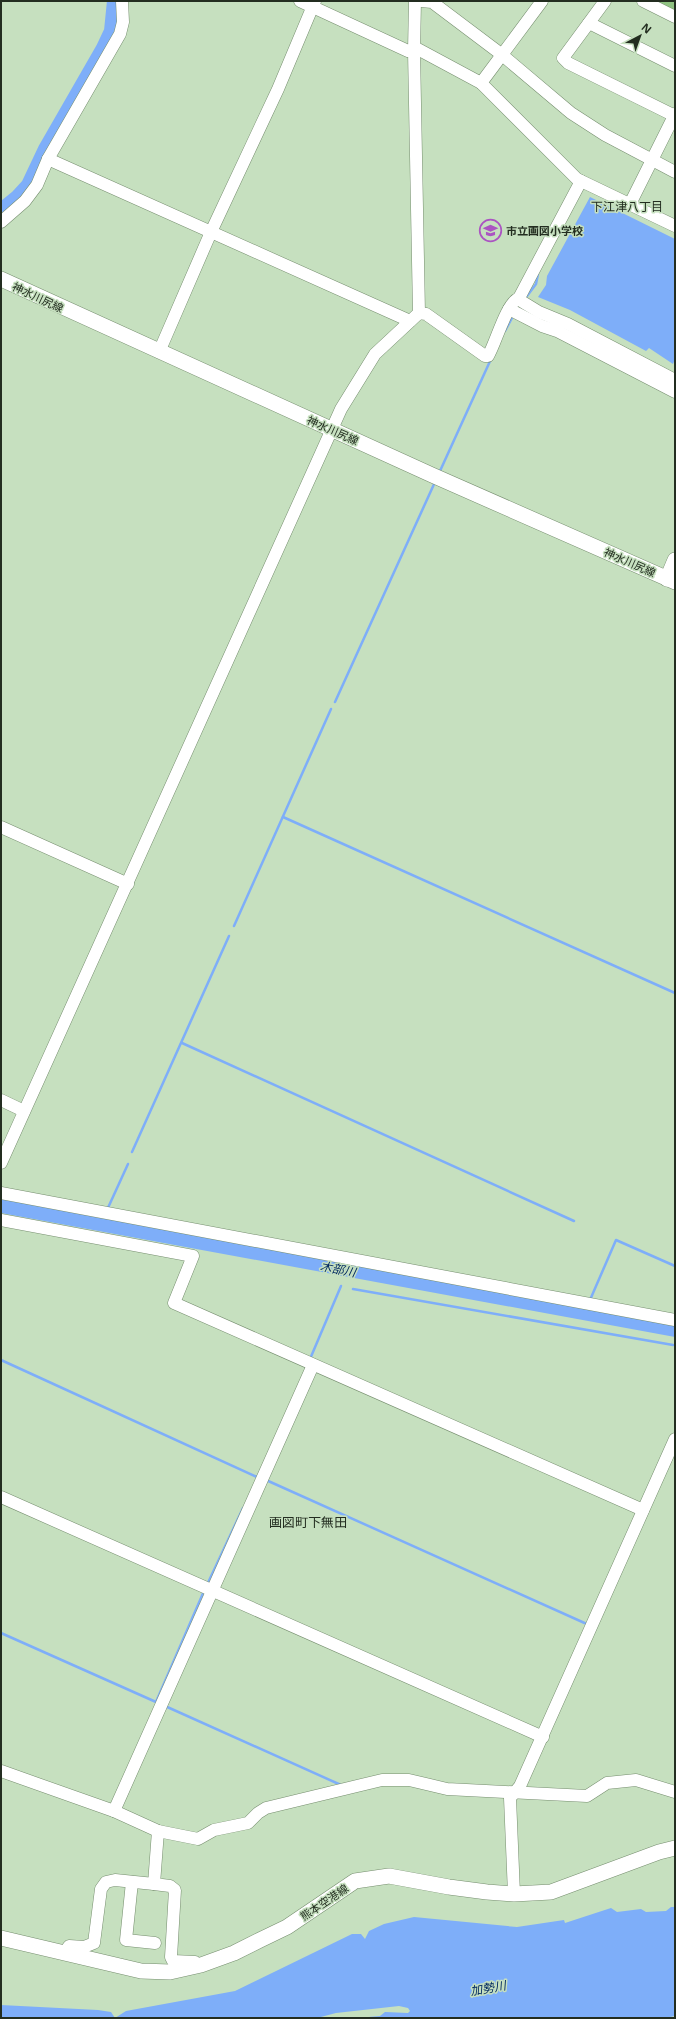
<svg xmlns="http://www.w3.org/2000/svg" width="676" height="2019" font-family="'Noto Sans','Noto Sans JP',sans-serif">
  <rect width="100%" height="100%" fill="#c6e0bf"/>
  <!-- green -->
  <polygon fill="#90c382" points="651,1 675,1 675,13"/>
  <!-- water -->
  <g fill="#7eaef9">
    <polygon points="590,197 675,239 675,359 673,364 649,348 646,351 570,310 538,297 546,285 547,276"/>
    <polygon points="1,1196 675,1325 675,1337 1,1213"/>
    <polygon points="671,1907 675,1907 675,2016 665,2018 357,2018 380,2016 385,2012 408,2013 410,2011 408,2008 399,2006 336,2013 317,2018 1,2018 1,2005 98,2010 111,2012 115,2018 126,2011 235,1991 352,1934 361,1934 365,1939 369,1931 384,1924 414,1917 517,1927 564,1920 565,1923 611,1908 617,1912 641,1909 646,1912 666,1911"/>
  </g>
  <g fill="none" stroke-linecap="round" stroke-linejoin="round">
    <!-- stream -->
    <g stroke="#7eaef9" stroke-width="2.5">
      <polyline points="527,296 536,284 538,274"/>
      <polyline points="505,331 513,316"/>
      <polyline points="440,471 491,359"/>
      <polyline points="335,702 435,482"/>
      <polyline points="283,817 675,993"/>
      <polyline points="234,926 331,709"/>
      <polyline points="182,1043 574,1221"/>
      <polyline points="132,1152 229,936"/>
      <polyline points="107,1210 128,1164"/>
      <polyline points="353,1289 673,1345"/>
      <polyline points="590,1300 616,1240 675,1266"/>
      <polyline points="310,1359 341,1286"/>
      <polyline points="1,1360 257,1477"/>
      <polyline points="266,1480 589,1625"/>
      <polyline points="207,1585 243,1508"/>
      <polyline points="1,1633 156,1702 204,1591"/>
      <polyline points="165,1706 341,1785"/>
    </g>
    <!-- river -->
    <polyline stroke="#7eaef9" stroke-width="14" points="1,210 17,197 28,185 45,149 103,48 111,31 114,1"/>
    <defs>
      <g id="minor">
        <polyline points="300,1 408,51 414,51"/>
        <polyline points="421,1 432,2 501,54 571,113 605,135 675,172"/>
        <polyline points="605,1 563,58 568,63 675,116"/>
        <polyline points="643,1 675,17"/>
        <polyline points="589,23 675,66"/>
        <polyline points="414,47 481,83 577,179 675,226"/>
        <polyline points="481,83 542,1"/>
        <polyline points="48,159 410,321"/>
        <polyline points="630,204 675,114"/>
        <polyline points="1,222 25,201 37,185 48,159 120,34 123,22 122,1"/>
        <polyline points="519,298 521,301 539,312 568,324 675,380"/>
        <polyline points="509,309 542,326 557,331 675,392"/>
        <path d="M 419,313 L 426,314 L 485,356 L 488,356 C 496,343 506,303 519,298 L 581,181"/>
        <polyline points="159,352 211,232 278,89 315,1"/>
        <polyline points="1,827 128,884"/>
        <polyline points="1,1100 24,1111"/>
        <polyline points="1,1163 341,409 375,354 419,313 414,51 415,1"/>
        <polyline points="1,1193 675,1320"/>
        <polyline points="1,1220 193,1256 174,1303 643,1510"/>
        <polyline points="1,1497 543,1737"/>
        <polyline points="1,1771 114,1811 158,1831 198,1839 214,1830 248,1823 258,1813 266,1808 382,1780 409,1780 447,1789 587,1796 607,1783 636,1780 675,1792"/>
        <polyline points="114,1811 313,1365"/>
        <polyline points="158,1831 154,1884 170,1886 175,1890 171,1957 173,1961 195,1962"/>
        <polyline points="132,1882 126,1940 155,1943"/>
        <polyline points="514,1894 510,1798 520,1786 675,1439"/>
        <polyline points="65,1952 69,1946 84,1947 94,1943 101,1889 106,1882 115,1880 154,1884"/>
      </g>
      <g id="major">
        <polyline points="1,279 432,475 675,582"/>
        <polyline points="667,579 675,560"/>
        <polyline points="1,1938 141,1971 170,1972 201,1965 234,1953 260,1940 287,1927 355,1881 389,1876 449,1887 487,1892 514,1894 551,1892 659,1852 675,1848"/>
      </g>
    </defs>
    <!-- minor casing -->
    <use href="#minor" stroke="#768e6f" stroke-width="13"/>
    <!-- major casing -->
    <use href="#major" stroke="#768e6f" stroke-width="16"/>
    <!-- minor -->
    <use href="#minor" stroke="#fff" stroke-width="12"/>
    <!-- major -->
    <use href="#major" stroke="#fff" stroke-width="15"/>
  </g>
  <!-- icons -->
  <defs>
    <symbol id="school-ring" viewBox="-11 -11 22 22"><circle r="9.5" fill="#c6e0bf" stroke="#ab54c2" stroke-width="1.5"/><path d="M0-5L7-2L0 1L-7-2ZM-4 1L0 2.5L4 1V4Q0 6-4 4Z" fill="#ab54c2"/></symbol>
  </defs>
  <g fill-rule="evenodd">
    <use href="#school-ring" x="478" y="218" width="25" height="25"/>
  </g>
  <g text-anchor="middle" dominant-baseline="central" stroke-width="3" stroke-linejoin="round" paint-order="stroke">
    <!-- poi labels -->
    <g font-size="11" font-weight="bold" fill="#232d20" stroke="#c6e0bf" text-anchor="start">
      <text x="506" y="230">市立画図小学校</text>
    </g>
    <!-- street labels -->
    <g font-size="11" fill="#232d20" stroke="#c6e0bf">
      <text transform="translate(38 297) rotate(25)">神水川尻線</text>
      <text transform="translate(333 430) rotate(24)">神水川尻線</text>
      <text transform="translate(630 562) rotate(24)">神水川尻線</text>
      <text transform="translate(324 1902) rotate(-34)">熊本空港線</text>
    </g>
    <!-- neighbourhood labels -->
    <g font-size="12" fill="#232d20" stroke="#c6e0bf">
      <text x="627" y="206">下江津八丁目</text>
    </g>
    <!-- water labels -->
    <g font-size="12" font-style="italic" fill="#012860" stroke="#c6e0bf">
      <text transform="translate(338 1269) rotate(11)">木部川</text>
      <text transform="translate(488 1988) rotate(-10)">加勢川</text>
    </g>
    <!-- quarter labels -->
    <g font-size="13" fill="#232d20" stroke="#c6e0bf">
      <text x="308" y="1522">画図町下無田</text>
    </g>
  </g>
  <!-- border -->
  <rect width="676" height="2019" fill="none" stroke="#232d20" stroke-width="4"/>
  <!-- north arrow -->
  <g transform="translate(640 36) rotate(41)" stroke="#c6e0bf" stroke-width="3" paint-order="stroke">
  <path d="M0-3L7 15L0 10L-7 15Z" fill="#232d20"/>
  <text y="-6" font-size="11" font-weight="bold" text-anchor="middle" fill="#232d20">N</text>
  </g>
</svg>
